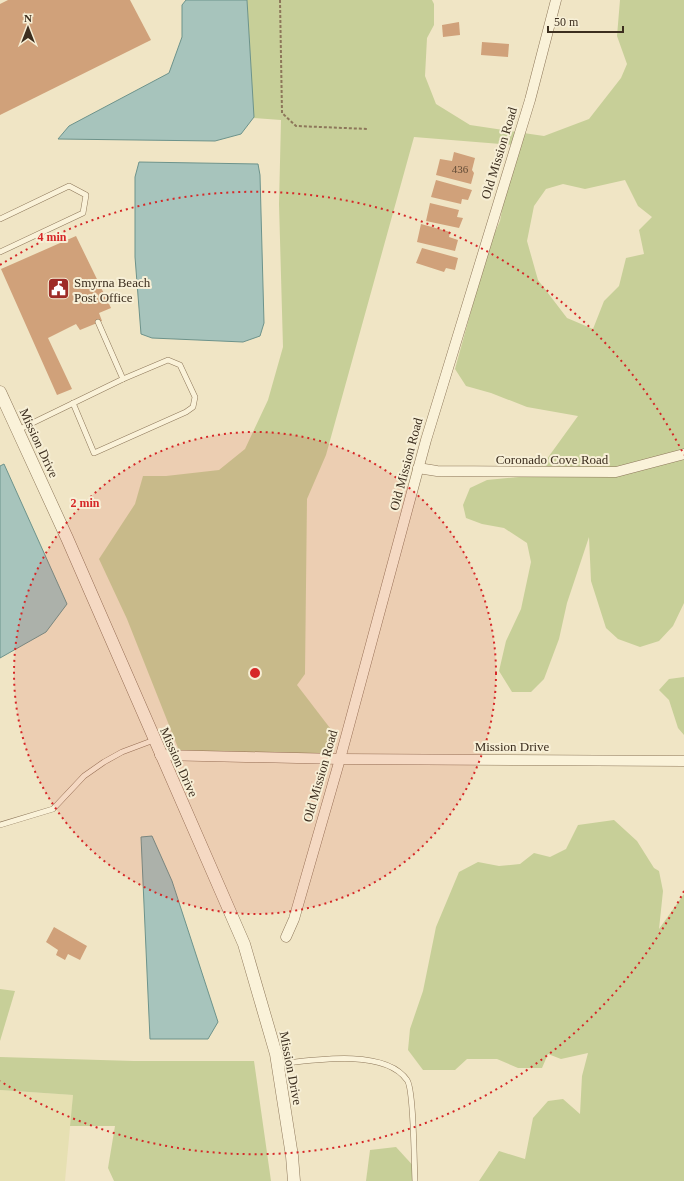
<svg xmlns="http://www.w3.org/2000/svg" width="684" height="1181" font-family="'Times New Roman',serif">
  <rect width="100%" height="100%" fill="#f0e5c5"/>
  <!-- farmland -->
  <polygon fill="#e6e0b2" points="0,1090 73,1095 65,1181 0,1181"/>
  <!-- green -->
  <g fill="#c7cf98" fill-rule="evenodd">
    <path d="M 247,0 L 432,0 L 434,4 L 434,25 L 427,38 L 425,76 L 436,104 L 470,125 L 544,136 L 589,119 L 621,78 L 627,64 L 617,36 L 620,0 L 684,0 L 684,603 L 673,626 L 659,641 L 640,647 L 618,639 L 606,628 L 591,581 L 589,537 L 567,603 L 559,639 L 544,679 L 531,692 L 512,692 L 499,671 L 506,641 L 521,609 L 531,562 L 527,543 L 504,528 L 482,524 L 466,518 L 463,505 L 470,488 L 487,480 L 519,477 L 544,463 L 578,416 L 527,407 L 491,393 L 466,386 L 455,369 L 489,246 L 500,221 L 514,145 L 414,137 L 326,455 L 307,499 L 305,674 L 297,685 L 333,732 L 325,754 L 182,758 L 127,619 L 99,559 L 135,504 L 143,476 L 166,476 L 219,470 L 245,449 L 268,400 L 283,347 L 279,204 L 281,120 L 253,118 ZM 625,180 L 638,206 L 652,217 L 639,230 L 644,254 L 626,258 L 619,286 L 604,301 L 593,329 L 567,318 L 538,280 L 527,241 L 534,206 L 546,189 L 563,184 L 585,189 Z"/>
    <polygon points="684,677 684,735 678,728 669,700 659,690 669,679"/>
    <polygon points="614,820 637,841 654,868 659,871 663,891 659,929 684,894 684,1181 479,1181 499,1151 525,1159 533,1118 548,1101 563,1099 580,1114 582,1076 588,1053 561,1059 548,1054 542,1068 518,1068 497,1059 467,1059 455,1070 423,1070 408,1050 410,1029 423,991 436,927 459,872 478,862 499,866 520,864 534,853 550,857 566,849 578,825"/>
    <polygon points="0,989 15,991 0,1041"/>
    <polygon points="0,1057 134,1061 254,1061 271,1181 114,1181 108,1168 115,1126 70,1126 73,1095 0,1090"/>
    <polygon points="396,1147 417,1170 415,1181 366,1181 370,1150"/>
  </g>
  <!-- water -->
  <g fill="#a7c4bc" stroke="#6d938b">
    <polygon points="186,0 247,0 254,117 241,134 215,141 58,139 69,126 169,73 182,37 182,5"/>
    <polygon points="139,162 258,164 260,175 264,323 260,336 243,342 152,338 141,334 135,257 135,177"/>
    <polygon points="4,464 67,604 46,632 0,658 0,466"/>
    <polygon points="152,836 172,881 218,1022 208,1039 150,1039 141,837"/>
  </g>
  <!-- building -->
  <g fill="#d0a17a">
    <polygon points="8,0 130,0 151,40 0,115 0,4"/>
    <polygon points="459,22 460,35 443,37 442,25"/>
    <polygon points="482,42 509,44 508,57 481,55"/>
    <polygon points="454,152 475,158 472,170 474,173 471,184 436,175 440,159 452,161"/>
    <polygon points="436,180 472,190 468,200 462,199 461,204 431,197"/>
    <polygon points="430,203 459,210 457,217 463,218 459,228 426,221"/>
    <polygon points="421,224 450,232 449,237 458,240 455,251 417,242"/>
    <polygon points="76,236 111,308 99,313 102,321 80,330 76,324 48,338 72,389 57,395 1,269"/>
    <polygon points="422,248 458,258 455,270 446,268 444,272 416,263"/>
    <polygon points="54,927 87,946 80,960 68,954 65,960 56,955 58,950 46,942"/>
  </g>
  <g fill="none" stroke-linecap="round" stroke-linejoin="round">
    <defs>
      <g id="service">
        <polyline points="0,219 69,186 86,195 83,213 0,252"/>
        <polyline points="73,403 94,453 186,412 193,407 195,397 180,365 168,360 123,379"/>
        <polyline points="18,430 123,379 98,322"/>
        <polyline points="0,825 53,809 84,776 104,762 122,752 154,740"/>
        <path d="M 279,1064 C 312,1060 385,1048 407,1080 C 414,1089 414,1165 415,1181"/>
      </g>
      <g id="minor">
        <polyline points="418,468 437,471 616,472 684,454"/>
        <polyline points="160,755 340,759 684,761"/>
        <polyline points="286,937 294,919 340,759 426,440 530,100 556,0"/>
      </g>
      <polyline id="tertiary" points="0,392 67,538 244,944 276,1054 292,1156 294,1181"/>
    </defs>
    <!-- service casing -->
    <use href="#service" stroke="#8d775a" stroke-width="6"/>
    <!-- minor casing -->
    <use href="#minor" stroke="#8d775a" stroke-width="11"/>
    <!-- tertiary casing -->
    <use href="#tertiary" stroke="#8d775a" stroke-width="13"/>
    <!-- path -->
    <polyline stroke="#8d775a" stroke-width="2" stroke-dasharray="3 2" stroke-linecap="butt" points="280,0 282,113 296,126 368,129"/>
    <!-- service -->
    <use href="#service" stroke="#faf2d9" stroke-width="5"/>
    <!-- minor -->
    <use href="#minor" stroke="#faf2d9" stroke-width="10"/>
    <!-- tertiary -->
    <use href="#tertiary" stroke="#faf2d9" stroke-width="12"/>
  </g>
  <!-- distance rings -->
  <circle cx="255" cy="673" r="241" fill="#d62828" fill-opacity=".12"/>
  <g fill="none" stroke="#d62828" stroke-width="2" stroke-dasharray="2 4">
    <circle cx="255" cy="673" r="241"/>
    <path d="M684 891A481 481 0 0 1 0 1081M0 265A481 481 0 0 1 684 455"/>
  </g>
  <!-- icons -->
  <defs>
    <symbol id="civic-square" viewBox="-11 -11 22 22"><rect x="-9" y="-9" width="18" height="18" rx="4" fill="#9e2c27" stroke="#f7efd6"/><path d="M-.6-6.5H3V-4.5H.6V-3L4-1V1h2V6H-6V1h2V-1L-.6-3ZM-1.2 2.5V6h2.4V2.5Z" fill="#fff"/></symbol>
  </defs>
  <g fill-rule="evenodd">
    <use href="#civic-square" x="46" y="276" width="25" height="25"/>
  </g>
  <g text-anchor="middle" dominant-baseline="central" stroke-width="4" stroke-linejoin="round" paint-order="stroke">
    <!-- number labels -->
    <g font-size="11" fill="#614b36">
      <text x="460" y="169">436</text>
    </g>
    <!-- street labels -->
    <g font-size="13" fill="#3c2e1f" stroke="#f7efd6">
      <text transform="translate(499 153) rotate(-73)">Old Mission Road</text>
      <text transform="translate(39 443) rotate(65)">Mission Drive</text>
      <text x="552" y="459">Coronado Cove Road</text>
      <text transform="translate(406 464) rotate(-75)">Old Mission Road</text>
      <text x="512" y="746">Mission Drive</text>
      <text transform="translate(179 762) rotate(66)">Mission Drive</text>
      <text transform="translate(320 776) rotate(-74)">Old Mission Road</text>
      <text transform="translate(291 1068) rotate(79)">Mission Drive</text>
    </g>
    <!-- poi labels -->
    <g font-size="13" fill="#3c2e1f" stroke="#f7efd6" text-anchor="start">
      <text x="74" y="282">Smyrna Beach<tspan x="74" dy="15">Post Office</tspan></text>
    </g>
  </g>
  <circle cx="255" cy="673" r="6" fill="#d62828" stroke="#f7efd6" stroke-width="2"/>
  <g font-size="12" text-anchor="middle" font-weight="bold" fill="#d62828" stroke="#f7efd6" stroke-width="4" stroke-linejoin="round" paint-order="stroke">
    <text x="52" y="241">4 min</text>
    <text x="85" y="507">2 min</text>
  </g>
  <!-- north arrow -->
  <g transform="translate(28 28)" stroke="#f7efd6" stroke-width="3" paint-order="stroke">
  <path d="M0-3L7 15L0 10L-7 15Z" fill="#3c2e1f"/>
  <text y="-6" font-size="11" font-weight="bold" text-anchor="middle" fill="#3c2e1f">N</text>
  </g>
  <!-- scale -->
  <path d="M548 26v6h75v-6" fill="none" stroke="#3c2e1f" stroke-width="2"/>
  <text x="554" y="26" font-size="12" fill="#3c2e1f" stroke="#f7efd6" stroke-width="3" paint-order="stroke">50 m</text>
</svg>
